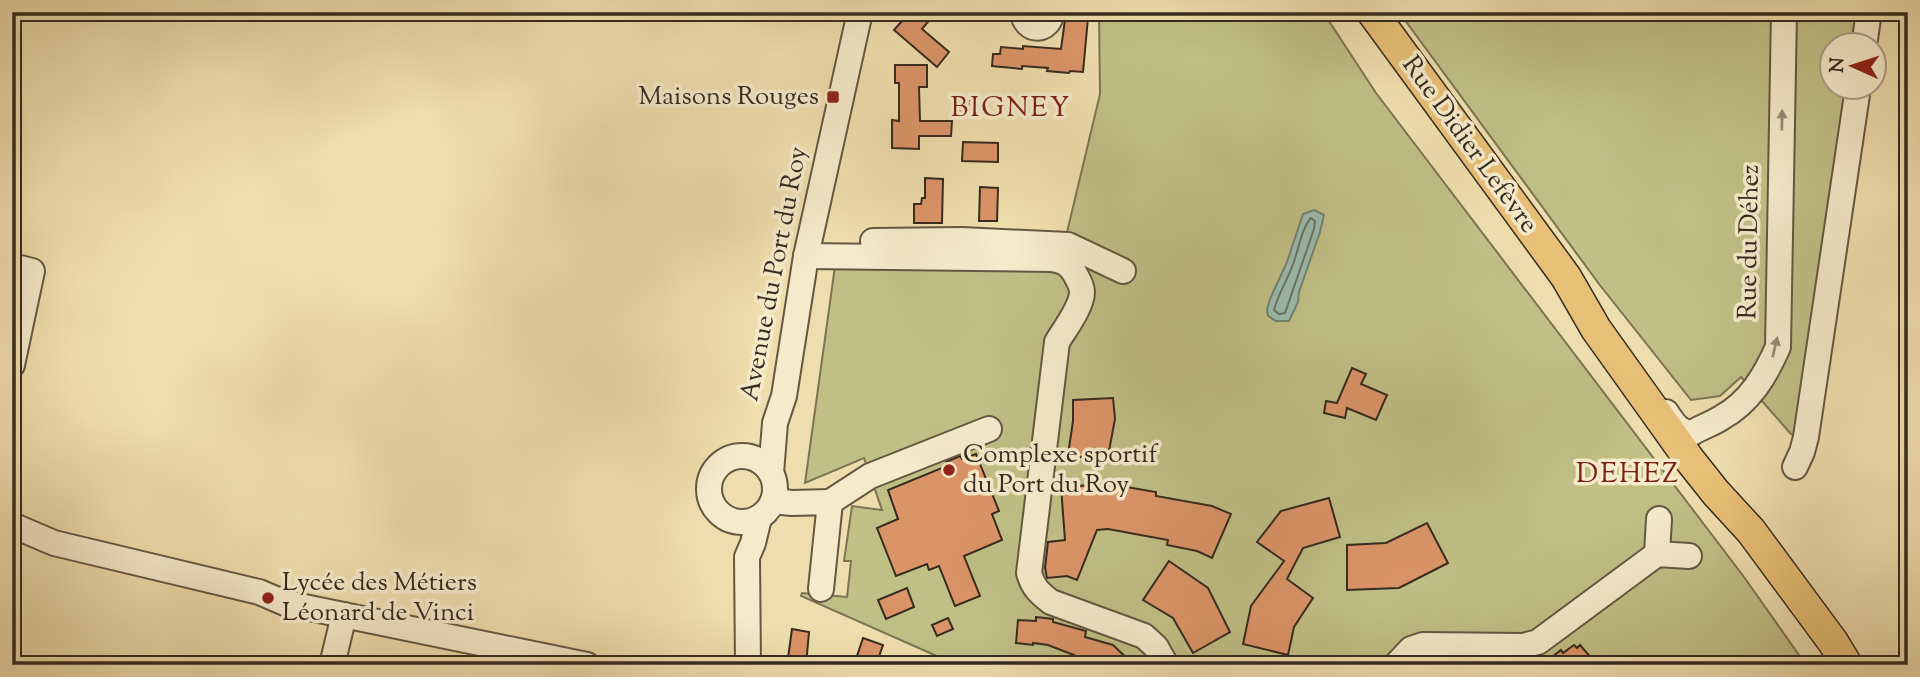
<svg xmlns="http://www.w3.org/2000/svg" width="1920" height="677" font-family="'Sorts Mill Goudy',serif">
  <rect width="100%" height="100%" fill="#efdead"/>
  <filter id="stains"><feTurbulence type="fractalNoise" baseFrequency=".00286" numOctaves="4"/><feColorMatrix values="0 0 0 0 .2 0 0 0 0 .09 0 0 0 0 .02 0 0 0 .5 -.17"/></filter>
  <radialGradient id="worn" r=".72"><stop offset=".6" stop-color="#630" stop-opacity="0"/><stop offset="1" stop-color="#630" stop-opacity=".3"/></radialGradient>
  <!-- green -->
  <g fill="#c0bf85" stroke="#7b7552" stroke-width="2">
    <polygon points="1099,12 1323,12 1376,93 1744,577 1806,665 957,665 801,596 802,593 847,597 851,561 844,561 852,506 882,510 864,458 805,483 835,266 1059,266 1100,94"/>
    <polygon points="1399,12 1881,12 1874,46 1832,46 1832,88 1868,88 1812,438 1791,434 1741,377 1720,396 1691,400 1599,284"/>
  </g>
  <!-- water -->
  <polygon fill="#9abcab" stroke="#728273" stroke-width="2" points="1314,210 1324,215 1320,232 1299,292 1298,302 1289,321 1276,321 1268,316 1267,310 1270,299 1287,262 1303,214"/>
  <g fill="none" stroke-linecap="round" stroke-linejoin="round">
    <!-- shore -->
    <path stroke="#687466" stroke-width="2" d="M 1311,218 L 1315,221 L 1314,229 L 1285,313 L 1279,314 L 1274,310 C 1278,294 1288,279 1293,264 C 1299,249 1301,229 1311,218 Z"/>
  </g>
  <!-- building -->
  <g fill="#db9468" stroke="#362b20" stroke-width="2">
    <polygon points="910,12 936,12 922,29 949,52 937,67 894,30"/>
    <polygon points="1066,12 1081,12 1081,14 1084,14 1083,18 1088,18 1083,72 1070,71 1069,73 1047,71 1048,68 1022,66 1022,69 992,66 993,54 1000,54 1001,47 1023,49 1023,46 1061,49"/>
    <polygon points="895,65 927,65 927,87 919,87 920,121 952,121 951,136 919,136 919,149 892,148 892,120 899,121 899,83 895,83"/>
    <polygon points="959,99 972,100 972,113 958,113"/>
    <polygon points="963,142 998,143 998,162 962,161"/>
    <polygon points="925,178 943,179 942,223 914,223 914,204 921,204 922,198 925,198"/>
    <polygon points="980,187 998,188 997,221 979,221"/>
    <polygon points="1352,368 1366,374 1361,384 1387,395 1376,420 1347,408 1345,418 1324,413 1326,401 1337,403"/>
    <polygon points="1113,398 1115,419 1107,462 1068,455 1073,421 1073,400"/>
    <polygon points="976,454 999,511 992,514 1002,540 964,556 980,596 955,606 939,566 929,570 927,564 896,576 877,528 898,519 888,490 947,466 946,462 960,456 962,459"/>
    <polygon points="1109,484 1156,492 1156,496 1212,506 1231,514 1212,558 1197,551 1167,545 1168,540 1108,529 1097,530 1077,580 1067,576 1047,578 1045,568 1048,542 1065,540 1061,487"/>
    <polygon points="1329,498 1340,537 1303,548 1287,579 1313,598 1294,627 1288,655 1243,644 1251,606 1284,561 1257,542 1281,511"/>
    <polygon points="1427,523 1448,563 1399,588 1347,590 1347,545 1386,543"/>
    <polygon points="1169,561 1208,588 1230,632 1193,653 1173,618 1143,600"/>
    <polygon points="907,588 914,607 886,619 878,600"/>
    <polygon points="1036,617 1053,619 1053,622 1086,631 1085,637 1113,645 1134,665 1092,665 1074,660 1074,655 1048,645 1033,643 1033,645 1016,643 1018,620 1036,621"/>
    <polygon points="948,618 953,629 937,636 932,625"/>
    <polygon points="792,629 809,632 806,665 793,665 788,658"/>
    <polygon points="863,638 883,645 876,665 854,665"/>
    <polygon points="1574,645 1577,648 1580,645 1593,660 1586,665 1542,665 1561,650 1563,653"/>
  </g>
  <g fill="none" stroke-linecap="round" stroke-linejoin="round">
    <defs>
      <g id="minor">
        <path d="M 1023,12 C 1025,33 1049,33 1052,12"/>
        <polyline points="1864,46 1869,12"/>
        <polyline points="873,241 962,240 1068,245 1123,271"/>
        <path d="M 806,256 L 1051,259 C 1061,260 1068,263 1074,272 C 1077,278 1082,285 1082,292 C 1082,307 1064,330 1057,342 L 1029,573 C 1033,587 1039,593 1051,602 L 1144,636 L 1156,647 L 1166,665"/>
        <polyline points="12,266 32,271 12,365"/>
        <path d="M 1666,412 C 1673,422 1678,432 1692,433 C 1701,427 1712,424 1721,418 C 1750,402 1765,376 1778,347 L 1784,12"/>
        <circle cx="742" cy="489" r="33"/>
        <polyline points="1795,467 1802,452 1806,437 1858,88"/>
        <polyline points="771,473 775,423 784,396 806,256 860,12"/>
        <polyline points="773,501 792,503 830,502 821,589"/>
        <polyline points="830,502 870,476 989,429"/>
        <polyline points="12,525 54,543 259,592 285,603 587,665"/>
        <polyline points="1657,554 1659,519"/>
        <polyline points="332,665 344,615"/>
        <polyline points="748,665 747,557 753,543 759,518"/>
        <polyline points="1396,665 1411,649 1423,645 1523,646 1538,642 1657,554 1689,556"/>
      </g>
      <polyline id="major" points="1372,12 1566,277 1596,329 1689,459 1716,493 1751,531 1833,642 1847,665"/>
    </defs>
    <!-- minor casing -->
    <use href="#minor" stroke="#645843" stroke-width="28"/>
    <!-- major casing -->
    <use href="#major" stroke="#362b20" stroke-width="33"/>
    <!-- minor -->
    <use href="#minor" stroke="#f5eaca" stroke-width="24"/>
    <!-- major -->
    <use href="#major" stroke="#e8bf76" stroke-width="30"/>
  </g>
  <!-- one-way arrows -->
  <defs><path id="oneway-solid" d="M-6-.8H1V-3.2L6.5 0L1 3.2V.8H-6Z" transform="scale(1.75)"/></defs>
  <g fill="#968a75">
    <use href="#oneway-solid" transform="translate(1782 120) rotate(-89)"/>
    <use href="#oneway-solid" transform="translate(1775 347) rotate(-77)"/>
  </g>
  <!-- markers -->
  <g fill="#8f2418" stroke="#f5eaca" stroke-width="2.5">
    <rect x="826" y="90" width="14" height="14" rx="3.5"/>
    <circle cx="949" cy="470" r="7"/>
    <circle cx="268" cy="598" r="7"/>
  </g>
  <g text-anchor="middle" dominant-baseline="central" stroke-width="7" stroke-linejoin="round" paint-order="stroke">
    <!-- poi labels -->
    <g font-size="26" fill="#362b20" stroke="#f5eaca" text-anchor="start">
      <text x="819" y="97" text-anchor="end">Maisons Rouges</text>
      <text x="963" y="455">Complexe sportif<tspan x="963" dy="30">du Port du Roy</tspan></text>
      <text x="282" y="583">Lycée des Métiers<tspan x="282" dy="30">Léonard de Vinci</tspan></text>
    </g>
    <!-- street labels -->
    <g font-size="26" fill="#362b20" stroke="#f5eaca">
      <text transform="translate(1469 145) rotate(54)">Rue Didier Lefèvre</text>
      <text transform="translate(1750 242) rotate(-89)">Rue du Déhez</text>
      <text transform="translate(775 274) rotate(-79)">Avenue du Port du Roy</text>
    </g>
    <!-- neighbourhood labels -->
    <g font-size="28" letter-spacing="2" fill="#7a1f14" stroke="#f5eaca">
      <text x="1011" y="109">BIGNEY</text>
      <text x="1628" y="475">DEHEZ</text>
    </g>
  </g>
  <!-- margin -->
  <rect width="1920" height="677" fill="none" stroke="#efdead" stroke-width="42"/>
  <rect x="14" y="14" width="1892" height="649" fill="none" stroke="#362b20" stroke-width="3.5"/>
  <rect x="21" y="21" width="1878" height="635" fill="none" stroke="#362b20" stroke-width="2"/>
  <!-- north arrow -->
  <g transform="translate(1853 66) rotate(273)"><circle r="33" fill="#f5eaca" stroke="#a99e86" stroke-width="2"/>
  <path d="M0-5L12 26L0 18L-12 26Z" fill="#8f2418"/>
  <text y="-10" font-size="19" font-weight="bold" text-anchor="middle" fill="#362b20">N</text>
  </g>
  <rect width="100%" height="100%" filter="url(#stains)"/>
  <rect width="100%" height="100%" fill="url(#worn)"/>
</svg>
